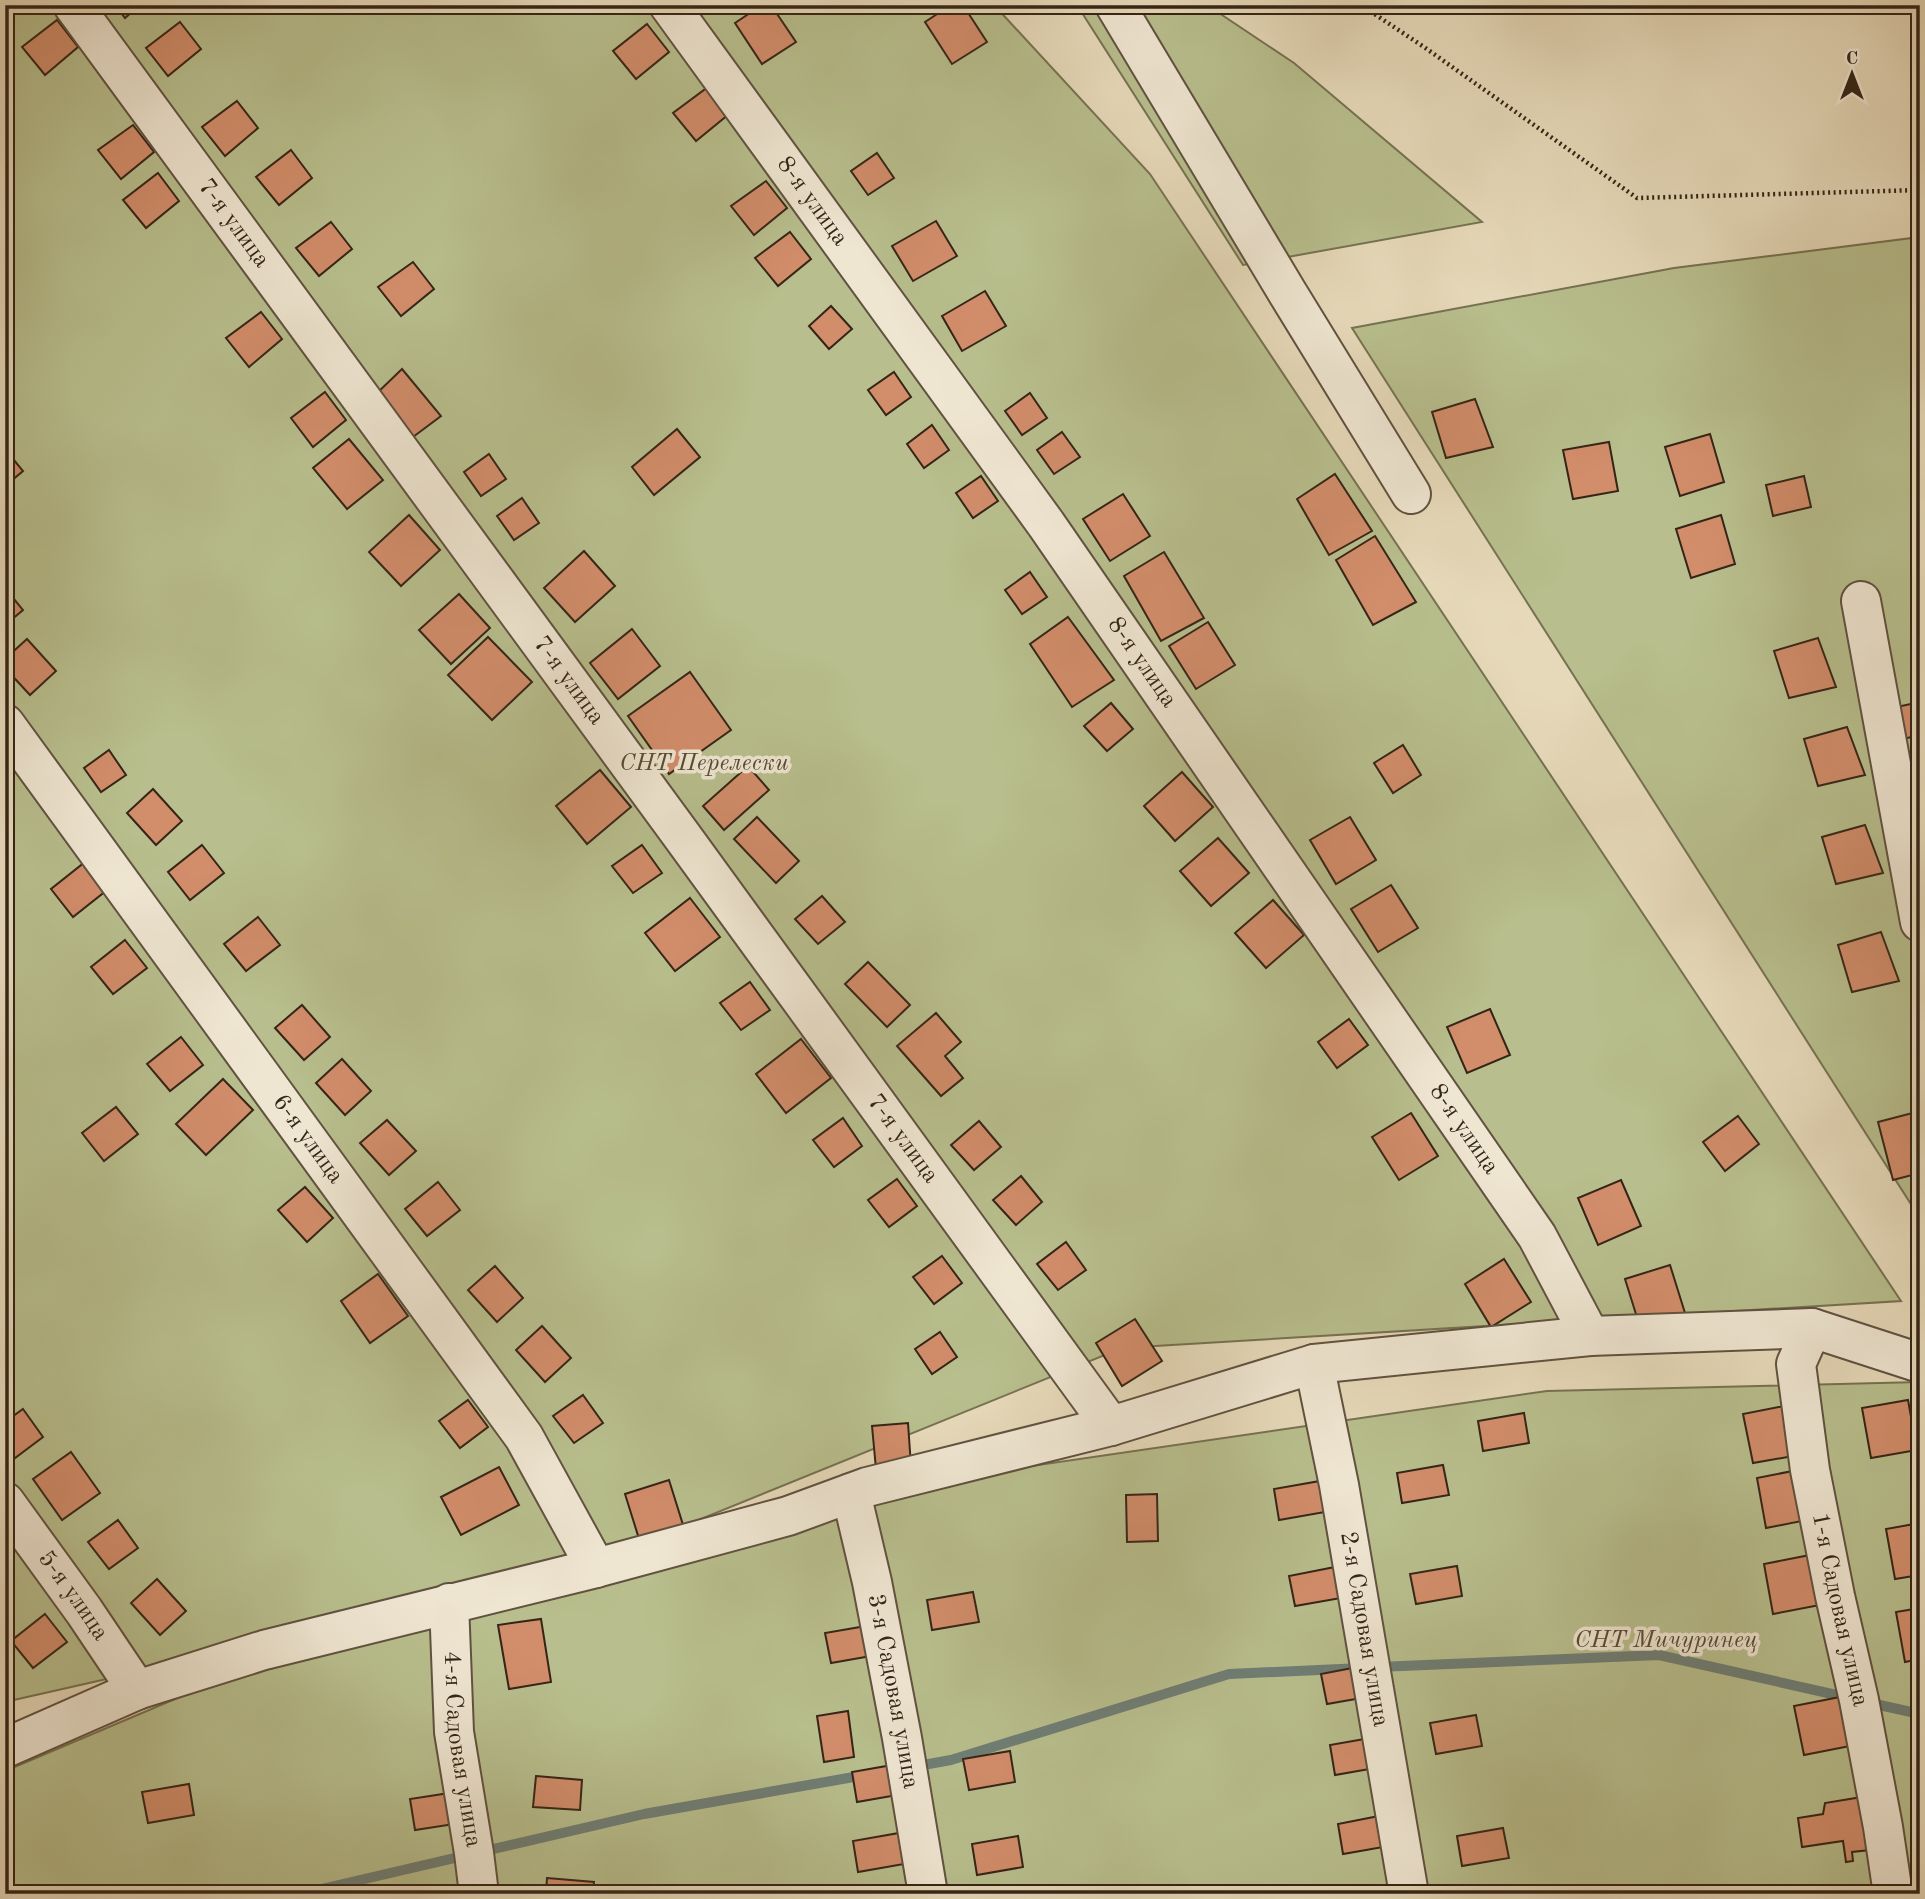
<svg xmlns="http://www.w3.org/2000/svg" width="1925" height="1899" font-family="'Old Standard TT',serif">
  <rect width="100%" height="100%" fill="#e6d9b9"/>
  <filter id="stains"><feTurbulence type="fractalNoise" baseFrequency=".00286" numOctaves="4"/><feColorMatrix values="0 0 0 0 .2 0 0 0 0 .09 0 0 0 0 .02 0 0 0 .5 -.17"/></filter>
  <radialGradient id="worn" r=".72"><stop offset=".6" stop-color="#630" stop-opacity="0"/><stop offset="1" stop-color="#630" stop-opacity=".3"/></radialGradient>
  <!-- green -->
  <g fill="#b8be8d" stroke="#767252" stroke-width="2">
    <polygon points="5,5 994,5 1150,174 1901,1301 1122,1348 558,1577 5,1702"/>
    <polygon points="1077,5 1207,5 1294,63 1482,222 1243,265"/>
    <polygon points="1920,237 1920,1225 1914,1209 1352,328 1674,268"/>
    <polygon points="1920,1382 1920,1894 5,1894 5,1771 253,1666 991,1472 1547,1391"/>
  </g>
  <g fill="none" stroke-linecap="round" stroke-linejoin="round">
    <!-- stream -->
    <g stroke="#6f7e75" stroke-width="10">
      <polyline points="1378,1667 1659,1655 1850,1698"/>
      <polyline points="1866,1702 1920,1714"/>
      <polyline points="912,1767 951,1760 1229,1674 1362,1668"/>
      <polyline points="300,1894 644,1814 865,1775"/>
    </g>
  </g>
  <!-- building -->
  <g fill="#d28d6b" stroke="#352517" stroke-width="2">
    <polygon points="115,5 140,5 125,18"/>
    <polygon points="762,5 771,5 796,42 762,64 735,23"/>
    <polygon points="951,5 963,5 987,42 952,64 925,22"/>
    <polygon points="57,20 78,47 45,75 22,47"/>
    <polygon points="180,22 201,49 168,76 146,48"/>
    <polygon points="647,24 669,52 636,79 613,51"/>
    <polygon points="708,87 729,114 696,141 673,113"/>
    <polygon points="237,101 258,128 225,156 202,127"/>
    <polygon points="133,125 154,152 121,179 98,150"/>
    <polygon points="291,150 312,178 279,205 256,177"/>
    <polygon points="877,153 894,178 868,195 851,171"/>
    <polygon points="158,173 179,201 146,228 123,200"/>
    <polygon points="766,181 787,208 754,235 731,206"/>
    <polygon points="936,221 957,256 913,281 892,246"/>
    <polygon points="331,222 352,249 319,276 296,248"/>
    <polygon points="790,232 811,259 778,286 755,258"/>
    <polygon points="413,262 434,289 401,316 378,287"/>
    <polygon points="985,291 1006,326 962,351 942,316"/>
    <polygon points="831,306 852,329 829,349 809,326"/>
    <polygon points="261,312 282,339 249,367 226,338"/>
    <polygon points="402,369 441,416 413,437 375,395"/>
    <polygon points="894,372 911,397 886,415 868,390"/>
    <polygon points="325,392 346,420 313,447 291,418"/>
    <polygon points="1030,393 1047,418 1022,435 1005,411"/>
    <polygon points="1475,399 1493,447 1446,458 1432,412"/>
    <polygon points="932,425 949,450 924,468 907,444"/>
    <polygon points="677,429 700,457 654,495 632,467"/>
    <polygon points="1062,432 1080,457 1054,474 1037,450"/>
    <polygon points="1710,434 1724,482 1680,496 1665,447"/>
    <polygon points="349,439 383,480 347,509 313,468"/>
    <polygon points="1609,442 1618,491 1573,499 1563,450"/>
    <polygon points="5,449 23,471 5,486"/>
    <polygon points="489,454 506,479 481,496 464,472"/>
    <polygon points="1335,474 1372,531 1329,555 1297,499"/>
    <polygon points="981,476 998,501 973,518 956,493"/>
    <polygon points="1804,476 1811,507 1773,516 1766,485"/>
    <polygon points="1123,494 1150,536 1110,561 1083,519"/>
    <polygon points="522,498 539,523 514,540 497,516"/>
    <polygon points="409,515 440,550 401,586 369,552"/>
    <polygon points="1721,515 1735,564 1691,578 1676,529"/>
    <polygon points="1375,536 1416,602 1373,625 1336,560"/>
    <polygon points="584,551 615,586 575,622 544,588"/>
    <polygon points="1164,552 1204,618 1161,641 1124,576"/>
    <polygon points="1030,572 1047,597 1022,614 1005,590"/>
    <polygon points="5,588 23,610 5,625"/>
    <polygon points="459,594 490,628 451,664 419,630"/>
    <polygon points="1068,617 1114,680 1072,707 1030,644"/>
    <polygon points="1208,622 1235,665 1196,689 1169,646"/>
    <polygon points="632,629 660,666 618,699 590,663"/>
    <polygon points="488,637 532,682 492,720 448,675"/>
    <polygon points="1818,638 1836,687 1789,698 1774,651"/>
    <polygon points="27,639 56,671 30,695 5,668 5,659"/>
    <polygon points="690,672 731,730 669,774 628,716"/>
    <polygon points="1920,702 1920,735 1899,740 1892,708"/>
    <polygon points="1111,703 1133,729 1107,751 1084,726"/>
    <polygon points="1847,727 1865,775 1818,786 1804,739"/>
    <polygon points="1403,745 1421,775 1393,793 1374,763"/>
    <polygon points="109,750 126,775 101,792 84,768"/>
    <polygon points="1920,758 1920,791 1909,793 1902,762"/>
    <polygon points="748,766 769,790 724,830 703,806"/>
    <polygon points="600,770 631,807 587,844 556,806"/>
    <polygon points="1182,772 1213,807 1175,841 1144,806"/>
    <polygon points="153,789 182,821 156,845 127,813"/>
    <polygon points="757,817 799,861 776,883 734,839"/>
    <polygon points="1350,817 1376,860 1336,884 1310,840"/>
    <polygon points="1865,825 1883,873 1836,884 1822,837"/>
    <polygon points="1218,838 1249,873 1211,906 1180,871"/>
    <polygon points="202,845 224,873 190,900 168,872"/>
    <polygon points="642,845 662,873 633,893 612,866"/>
    <polygon points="85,862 107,890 73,917 51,889"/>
    <polygon points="1391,885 1418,928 1378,952 1351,909"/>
    <polygon points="822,896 845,922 818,944 795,919"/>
    <polygon points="690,898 720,937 675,971 645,933"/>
    <polygon points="1273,900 1304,935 1266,968 1235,933"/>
    <polygon points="258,917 280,945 246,971 224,944"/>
    <polygon points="1881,932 1899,981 1852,992 1838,945"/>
    <polygon points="125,940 147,968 113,994 91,967"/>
    <polygon points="868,962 910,1005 887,1027 845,984"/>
    <polygon points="750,982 770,1010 741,1030 720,1003"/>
    <polygon points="302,1005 330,1037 304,1060 275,1028"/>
    <polygon points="1490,1009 1510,1055 1467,1073 1447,1027"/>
    <polygon points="936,1013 961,1042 945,1056 963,1078 941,1096 897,1046"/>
    <polygon points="1349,1019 1368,1045 1337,1068 1318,1042"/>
    <polygon points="181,1037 203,1065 170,1091 147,1064"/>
    <polygon points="801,1039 831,1078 786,1113 756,1074"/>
    <polygon points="342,1059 371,1091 345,1115 316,1083"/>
    <polygon points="223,1079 253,1110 206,1155 176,1124"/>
    <polygon points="116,1107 138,1134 104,1161 82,1133"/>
    <polygon points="1920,1111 1920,1173 1893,1180 1878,1122"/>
    <polygon points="1411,1113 1438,1156 1399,1180 1372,1137"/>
    <polygon points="1738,1116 1759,1144 1725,1171 1703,1142"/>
    <polygon points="843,1118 862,1146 834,1167 813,1140"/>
    <polygon points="387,1120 416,1151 389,1175 360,1143"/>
    <polygon points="979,1121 1001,1147 974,1170 951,1145"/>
    <polygon points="1021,1176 1042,1202 1016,1225 993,1200"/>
    <polygon points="897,1179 917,1206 889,1227 868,1200"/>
    <polygon points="1621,1180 1641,1226 1598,1245 1578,1198"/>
    <polygon points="438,1182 460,1210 427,1236 405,1209"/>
    <polygon points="305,1187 333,1218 307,1242 278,1210"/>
    <polygon points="1066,1242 1086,1270 1058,1290 1037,1264"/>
    <polygon points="942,1256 962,1283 934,1304 913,1277"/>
    <polygon points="1504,1259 1531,1302 1491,1327 1465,1284"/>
    <polygon points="1670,1265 1685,1313 1640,1327 1625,1279"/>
    <polygon points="495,1266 523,1298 497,1322 468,1290"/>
    <polygon points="378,1274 408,1316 370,1343 341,1301"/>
    <polygon points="1135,1319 1162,1361 1122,1386 1096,1343"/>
    <polygon points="542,1326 571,1358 545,1382 516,1350"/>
    <polygon points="940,1332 957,1357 932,1374 915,1349"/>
    <polygon points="583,1395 603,1423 574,1443 553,1416"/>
    <polygon points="468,1400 488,1427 460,1448 439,1421"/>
    <polygon points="1908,1400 1917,1450 1871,1458 1862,1408"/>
    <polygon points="1789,1405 1799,1455 1753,1463 1743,1414"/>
    <polygon points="23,1409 43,1437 15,1458 5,1445 5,1422"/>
    <polygon points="1524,1413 1529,1443 1483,1451 1478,1421"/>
    <polygon points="908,1423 911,1466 876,1469 872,1426"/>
    <polygon points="71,1452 100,1493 62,1520 33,1479"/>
    <polygon points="1443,1465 1449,1495 1402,1503 1397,1473"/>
    <polygon points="499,1467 519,1505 461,1535 441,1497"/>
    <polygon points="1803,1469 1812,1519 1766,1528 1757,1478"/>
    <polygon points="669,1480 684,1528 640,1542 625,1494"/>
    <polygon points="1320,1481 1325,1512 1279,1520 1274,1489"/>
    <polygon points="1157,1494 1158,1541 1127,1542 1126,1495"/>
    <polygon points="118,1520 138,1548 109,1569 88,1542"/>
    <polygon points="1920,1523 1920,1575 1895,1579 1886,1529"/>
    <polygon points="1810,1555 1820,1605 1773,1614 1764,1564"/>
    <polygon points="1457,1566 1462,1596 1416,1604 1410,1574"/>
    <polygon points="1335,1567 1341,1598 1295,1606 1289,1576"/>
    <polygon points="157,1579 186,1611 160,1635 131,1603"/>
    <polygon points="973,1592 979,1622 932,1630 927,1600"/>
    <polygon points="1920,1608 1920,1659 1905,1662 1896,1612"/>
    <polygon points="45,1614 67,1642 33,1668 11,1641"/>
    <polygon points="541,1619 551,1682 509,1689 498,1625"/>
    <polygon points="872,1625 877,1655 831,1663 825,1633"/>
    <polygon points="1368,1665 1373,1696 1327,1704 1321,1674"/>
    <polygon points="1840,1697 1850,1746 1804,1755 1794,1706"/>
    <polygon points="848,1711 854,1757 824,1762 817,1716"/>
    <polygon points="1476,1715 1482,1746 1436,1754 1430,1723"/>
    <polygon points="1376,1737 1381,1767 1335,1775 1330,1745"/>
    <polygon points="1010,1751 1015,1782 969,1790 963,1759"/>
    <polygon points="898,1764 903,1794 857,1802 852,1772"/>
    <polygon points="536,1776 582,1780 580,1810 533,1807"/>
    <polygon points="189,1784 194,1815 148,1823 142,1792"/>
    <polygon points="456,1792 461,1823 415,1830 410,1799"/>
    <polygon points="1862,1797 1870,1850 1852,1852 1853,1861 1846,1862 1843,1841 1802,1847 1798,1818 1823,1814 1825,1803"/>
    <polygon points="1384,1815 1389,1846 1343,1854 1338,1824"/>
    <polygon points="1503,1828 1509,1858 1462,1866 1457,1836"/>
    <polygon points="899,1833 904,1864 858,1872 853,1841"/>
    <polygon points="1018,1836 1023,1867 977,1875 972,1844"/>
    <polygon points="547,1878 594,1882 593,1894 546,1894"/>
  </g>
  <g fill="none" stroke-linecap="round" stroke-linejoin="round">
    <defs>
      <g id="minor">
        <path id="s1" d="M 73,5 L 682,836 L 1111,1426"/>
        <path id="s2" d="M 669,5 L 1046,524 L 1537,1236 L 1590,1336"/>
        <polyline points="1115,5 1287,292 1411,494"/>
        <polyline points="1861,601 1920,922"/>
        <path id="s3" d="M 5,724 L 524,1437 L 596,1568"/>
        <path id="s4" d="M 1812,1328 L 1796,1364 L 1810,1470 L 1835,1596 L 1859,1700 L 1883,1827 L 1893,1894"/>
        <path id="s5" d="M 1314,1364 L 1339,1485 L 1409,1894"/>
        <path id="s6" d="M 851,1493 L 872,1582 L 902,1738 L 928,1894"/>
        <path id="s7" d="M 5,1502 L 84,1611 L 137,1690"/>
        <path id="s8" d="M 449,1603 L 454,1732 L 474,1853 L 479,1894"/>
        <polyline points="5,1748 137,1690 264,1650 596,1568 788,1516 867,1487 1111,1426 1314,1364 1590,1336 1812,1328 1920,1363"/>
      </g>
    </defs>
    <!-- minor casing -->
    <use href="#minor" stroke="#615240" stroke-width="42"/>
    <!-- path -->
    <polyline stroke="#352517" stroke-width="4.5" stroke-dasharray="2 3.5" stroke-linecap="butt" points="1361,5 1424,47 1637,198 1920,190"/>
    <!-- minor -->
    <use href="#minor" stroke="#efe6d2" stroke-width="38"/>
  </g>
  <g text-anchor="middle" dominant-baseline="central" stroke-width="7" stroke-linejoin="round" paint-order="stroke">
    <!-- street labels -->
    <g font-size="24" fill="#352517" stroke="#efe6d2">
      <text stroke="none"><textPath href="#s2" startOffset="243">8-я улица</textPath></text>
      <text stroke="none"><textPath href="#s1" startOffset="271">7-я улица</textPath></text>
      <text stroke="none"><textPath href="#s2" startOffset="810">8-я улица</textPath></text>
      <text stroke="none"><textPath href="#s1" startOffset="838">7-я улица</textPath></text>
      <text stroke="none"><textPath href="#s2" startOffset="1377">8-я улица</textPath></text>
      <text stroke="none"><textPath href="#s1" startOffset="1405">7-я улица</textPath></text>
      <text stroke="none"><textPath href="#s3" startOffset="514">6-я улица</textPath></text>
      <text stroke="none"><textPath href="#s7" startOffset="116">5-я улица</textPath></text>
      <text stroke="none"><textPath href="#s4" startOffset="289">1-я Садовая улица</textPath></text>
      <text stroke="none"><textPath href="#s5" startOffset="270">2-я Садовая улица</textPath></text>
      <text stroke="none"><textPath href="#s6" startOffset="203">3-я Садовая улица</textPath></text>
      <text stroke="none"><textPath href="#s8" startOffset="147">4-я Садовая улица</textPath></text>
    </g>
    <!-- park labels -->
    <g font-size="24" font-style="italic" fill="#564b34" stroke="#efe6d2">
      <text x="704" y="764">СНТ Перелески</text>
      <text x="1666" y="1641">СНТ Мичуринец</text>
    </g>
  </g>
  <!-- margin -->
  <rect width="1925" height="1899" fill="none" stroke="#e6d9b9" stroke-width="28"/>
  <rect x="7" y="7" width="1911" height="1885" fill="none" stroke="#352517" stroke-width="3.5"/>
  <rect x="14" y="14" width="1897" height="1871" fill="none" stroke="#352517" stroke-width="2"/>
  <!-- north arrow -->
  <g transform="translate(1852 74)" stroke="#efe6d2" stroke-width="5" paint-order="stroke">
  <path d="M0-5L12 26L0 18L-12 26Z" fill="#352517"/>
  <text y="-10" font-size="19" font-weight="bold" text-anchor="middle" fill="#352517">С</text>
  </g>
  <rect width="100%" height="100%" filter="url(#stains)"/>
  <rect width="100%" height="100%" fill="url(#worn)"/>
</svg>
